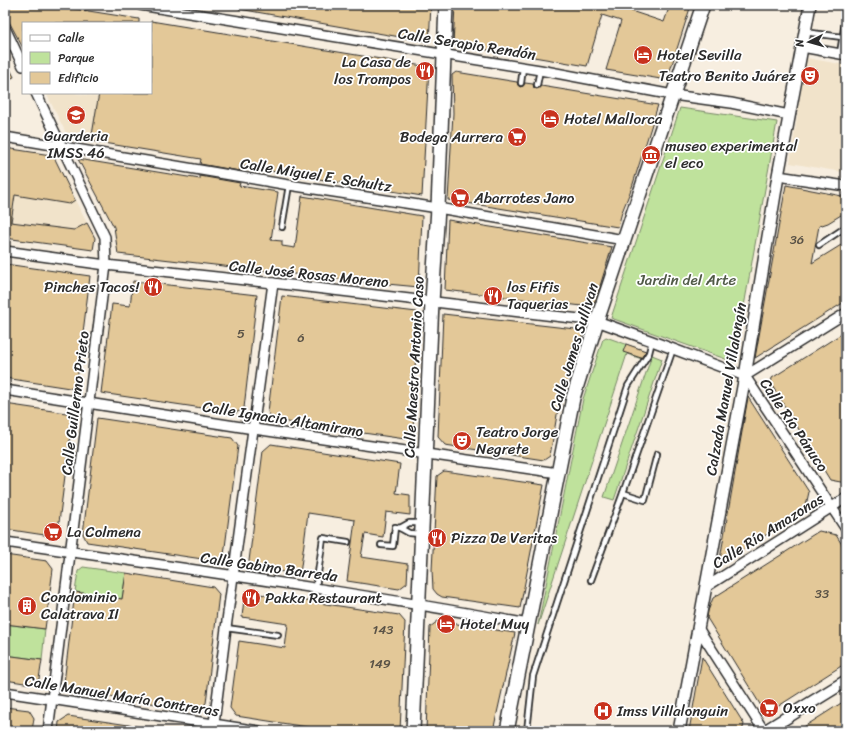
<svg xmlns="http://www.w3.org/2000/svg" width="851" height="736" font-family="Sriracha,sans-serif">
  <rect width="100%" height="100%" fill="#f7eee0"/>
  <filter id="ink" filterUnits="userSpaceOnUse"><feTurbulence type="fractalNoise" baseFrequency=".025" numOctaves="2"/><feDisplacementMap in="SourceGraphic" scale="8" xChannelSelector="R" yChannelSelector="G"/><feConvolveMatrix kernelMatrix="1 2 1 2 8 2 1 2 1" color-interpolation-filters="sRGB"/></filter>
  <g filter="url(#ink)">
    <!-- built -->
    <g fill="#f1e3ca">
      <polygon points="806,58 846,65 846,148 842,172 790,163"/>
      <polygon points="46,93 74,93 99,97 91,141 66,135 66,133"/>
      <polygon points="15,195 69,204 75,200 87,223 74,230 11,222"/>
    </g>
    <!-- green -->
    <g fill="#bfe29c" stroke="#758664">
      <polygon points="680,108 777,122 734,362 611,318"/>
      <polygon points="606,337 645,351 642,359 627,354 538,625 583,399 603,339"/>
      <polygon points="652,355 662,359 614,500 604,497"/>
      <polygon points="83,567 126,573 122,599 75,592 78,571"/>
      <polygon points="5,624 45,629 42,660 5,655"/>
    </g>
    <!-- building -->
    <g fill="#e3c898" stroke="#2b2b2b">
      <polygon points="5,5 51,5 139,19 139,23 23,23 23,48 5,14"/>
      <polygon points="239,5 431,5 429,42 239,9"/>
      <polygon points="455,5 633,5 631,11 664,22 670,5 691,5 667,80 606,70 621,21 602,15 587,66 516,54 453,45"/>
      <polygon points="151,21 429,67 422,196 240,166 240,171 200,164 201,159 91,141 99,93 151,93"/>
      <polygon points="5,59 14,77 5,81"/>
      <polygon points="456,72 517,82 518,85 520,87 523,86 525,83 533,84 534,88 537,89 541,86 658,105 632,187 622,212 618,227 448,200 453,113 452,75"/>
      <polygon points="5,148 51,155 54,157 75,200 69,204 15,195 11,222 74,230 87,223 95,238 93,250 5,238"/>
      <polygon points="78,159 200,179 200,176 240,183 239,186 278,192 271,240 282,241 282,246 295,248 302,196 422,216 419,287 355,281 118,254 114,227"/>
      <polygon points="786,185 842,196 846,201 846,212 828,223 819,226 812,263 846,242 846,301 755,358"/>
      <polygon points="448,220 612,247 596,299 591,307 445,290"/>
      <polygon points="5,264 90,276 76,389 5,378"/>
      <polygon points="133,281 257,295 244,408 236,413 101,393 112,304 130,306"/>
      <polygon points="282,296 417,312 413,433 405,439 273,420 268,412"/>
      <polygon points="443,314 584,330 562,397 560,397 550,456 544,460 445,445 438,437"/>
      <polygon points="846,331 846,483 830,480 771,384 772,378"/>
      <polygon points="626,344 646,351 641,358 623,352"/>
      <polygon points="748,397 809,492 805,510 725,561 720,559"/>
      <polygon points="5,404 73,414 58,530 51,536 5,529"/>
      <polygon points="97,418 232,438 238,446 224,555 216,561 87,542 83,534"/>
      <polygon points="271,444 400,464 396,493 410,495 410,515 386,512 383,537 365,534 361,557 408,564 407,583 399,589 347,581 355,520 308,513 300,574 253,568 249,561 263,451"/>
      <polygon points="444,471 544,485 520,608 442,597 437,594 433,589 432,570 437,476"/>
      <polygon points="819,531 836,535 846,551 846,663 766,714 707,618 708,611 713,598"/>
      <polygon points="5,555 47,561 53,569 45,629 5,624"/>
      <polygon points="126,573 213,587 219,594 206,703 198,710 70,691 64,683 75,592 122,599"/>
      <polygon points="253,593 399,615 405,622 400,731 333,731 236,716 230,708 239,641 285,648 288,624 242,617 244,599"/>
      <polygon points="438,621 515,633 493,731 426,731 430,627"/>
      <polygon points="5,655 42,660 39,679 31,684 5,680"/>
      <polygon points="702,657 744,724 743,728 739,731 689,731"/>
      <polygon points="846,700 846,731 797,731 810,723"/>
      <polygon points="5,707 29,710 34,718 32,731 5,731"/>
      <polygon points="68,716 142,727 142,731 58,731 59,722"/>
    </g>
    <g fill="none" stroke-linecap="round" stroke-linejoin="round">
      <defs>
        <g id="service">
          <polyline points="804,32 842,37"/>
          <polyline points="840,53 846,16"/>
          <polyline points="521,83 523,68"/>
          <polyline points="537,85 540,70"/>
          <polyline points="282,227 289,185"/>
          <polyline points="819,245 846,227"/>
          <polyline points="657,454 645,500 623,493 673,349"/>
          <polyline points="400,528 409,533 421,534"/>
          <polyline points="381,545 393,546 395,527 400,528 409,523 420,523"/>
          <polyline points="591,580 623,493"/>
          <polyline points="316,587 323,538 348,542"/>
          <polyline points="226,628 278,635"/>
          <polyline points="527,731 533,676 628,386 649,353 652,341"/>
        </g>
        <g id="minor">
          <polyline points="140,5 540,70 673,95 731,103 789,115"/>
          <polyline points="5,28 23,66"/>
          <polyline points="802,47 846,55"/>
          <polyline points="36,93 105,237 106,265 48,731"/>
          <polyline points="5,137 289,185 438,208 624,240"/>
          <polyline points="778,176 846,186"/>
          <polyline points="5,251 106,265 273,283 597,321 652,341 745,376"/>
          <polyline points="745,376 846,529"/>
          <polyline points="745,376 846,313"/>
          <polyline points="5,390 254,429 558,473"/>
          <path d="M 5,542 C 180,568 355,592 528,624"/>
          <polyline points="706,587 846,498"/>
          <polyline points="698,628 764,731"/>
          <polyline points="5,692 259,731"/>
          <polyline points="213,731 226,628 273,283"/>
        </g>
        <g id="tertiary">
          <polyline points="679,731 745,376 778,176 810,5"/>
          <polyline points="765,731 846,681"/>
        </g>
        <g id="secondary">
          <polyline points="413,731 432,302 438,208 446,5"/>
          <polyline points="507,731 573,398 597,321 703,5"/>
        </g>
      </defs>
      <!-- service casing -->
      <use href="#service" stroke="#2b2b2b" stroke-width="8"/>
      <!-- minor casing -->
      <use href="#minor" stroke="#2b2b2b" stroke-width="12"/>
      <!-- tertiary casing -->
      <use href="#tertiary" stroke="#2b2b2b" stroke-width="14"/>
      <!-- secondary casing -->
      <use href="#secondary" stroke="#2b2b2b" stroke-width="16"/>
      <!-- service -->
      <use href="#service" stroke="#fff" stroke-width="4.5"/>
      <!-- minor -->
      <use href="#minor" stroke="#fff" stroke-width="9"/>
      <!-- tertiary -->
      <use href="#tertiary" stroke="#fff" stroke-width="11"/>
      <!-- secondary -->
      <use href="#secondary" stroke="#fff" stroke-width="13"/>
    </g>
  </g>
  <!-- icons -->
  <defs>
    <symbol id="hotel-disc" viewBox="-11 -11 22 22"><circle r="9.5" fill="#c8321e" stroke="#fff"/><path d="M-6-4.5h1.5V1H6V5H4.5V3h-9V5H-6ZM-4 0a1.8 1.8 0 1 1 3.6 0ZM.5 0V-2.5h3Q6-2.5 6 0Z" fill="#fff"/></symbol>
    <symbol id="restaurant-disc" viewBox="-11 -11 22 22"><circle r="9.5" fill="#c8321e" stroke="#fff"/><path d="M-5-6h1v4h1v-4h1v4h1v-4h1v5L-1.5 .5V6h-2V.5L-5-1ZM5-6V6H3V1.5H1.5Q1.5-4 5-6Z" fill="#fff"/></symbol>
    <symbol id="theatre-disc" viewBox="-11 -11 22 22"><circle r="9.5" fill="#c8321e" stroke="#fff"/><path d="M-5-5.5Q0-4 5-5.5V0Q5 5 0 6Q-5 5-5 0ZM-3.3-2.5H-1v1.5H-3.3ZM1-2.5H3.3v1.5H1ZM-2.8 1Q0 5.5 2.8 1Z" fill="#fff"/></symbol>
    <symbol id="school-disc" viewBox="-11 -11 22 22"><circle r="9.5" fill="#c8321e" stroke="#fff"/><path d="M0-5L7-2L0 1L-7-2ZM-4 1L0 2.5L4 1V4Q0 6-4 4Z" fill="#fff"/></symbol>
    <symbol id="supermarket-disc" viewBox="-11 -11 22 22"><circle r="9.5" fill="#c8321e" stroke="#fff"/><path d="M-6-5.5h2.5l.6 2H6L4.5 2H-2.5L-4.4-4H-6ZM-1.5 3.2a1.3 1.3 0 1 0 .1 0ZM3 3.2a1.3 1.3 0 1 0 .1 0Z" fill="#fff"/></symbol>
    <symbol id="museum-disc" viewBox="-11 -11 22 22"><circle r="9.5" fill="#c8321e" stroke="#fff"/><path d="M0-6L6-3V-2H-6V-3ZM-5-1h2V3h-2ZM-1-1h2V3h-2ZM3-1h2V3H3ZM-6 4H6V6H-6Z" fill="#fff"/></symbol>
    <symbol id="building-disc" viewBox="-11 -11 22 22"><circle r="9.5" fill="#c8321e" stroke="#fff"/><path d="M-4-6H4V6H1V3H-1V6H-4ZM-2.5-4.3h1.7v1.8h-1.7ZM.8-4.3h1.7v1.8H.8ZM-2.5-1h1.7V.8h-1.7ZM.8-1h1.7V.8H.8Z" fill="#fff"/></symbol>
    <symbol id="hospital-disc" viewBox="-11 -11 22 22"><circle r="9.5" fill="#c8321e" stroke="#fff"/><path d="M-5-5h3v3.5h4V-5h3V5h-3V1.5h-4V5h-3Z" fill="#fff"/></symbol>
  </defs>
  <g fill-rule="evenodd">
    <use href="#hotel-disc" x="632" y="44" width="22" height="22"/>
    <use href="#restaurant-disc" x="414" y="60" width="22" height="22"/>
    <use href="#theatre-disc" x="799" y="65" width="22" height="22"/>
    <use href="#school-disc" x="65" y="104" width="22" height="22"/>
    <use href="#hotel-disc" x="539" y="108" width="22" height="22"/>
    <use href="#supermarket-disc" x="506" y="126" width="22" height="22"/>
    <use href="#museum-disc" x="640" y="144" width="22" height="22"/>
    <use href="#supermarket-disc" x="449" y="187" width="22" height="22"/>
    <use href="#restaurant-disc" x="142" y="276" width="22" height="22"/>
    <use href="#restaurant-disc" x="482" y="285" width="22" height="22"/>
    <use href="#theatre-disc" x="451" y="430" width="22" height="22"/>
    <use href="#supermarket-disc" x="42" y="521" width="22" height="22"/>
    <use href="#restaurant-disc" x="426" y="527" width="22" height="22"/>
    <use href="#restaurant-disc" x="240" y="587" width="22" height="22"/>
    <use href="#building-disc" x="16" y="595" width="22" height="22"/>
    <use href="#hotel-disc" x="435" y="613" width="22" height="22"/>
    <use href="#supermarket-disc" x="758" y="697" width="22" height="22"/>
    <use href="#hospital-disc" x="592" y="700" width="22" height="22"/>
  </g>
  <g text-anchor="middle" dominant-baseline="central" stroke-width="3.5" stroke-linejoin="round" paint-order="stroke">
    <!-- number labels -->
    <g font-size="13" fill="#595246">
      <text x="797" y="239">36</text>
      <text x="241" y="333">5</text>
      <text x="301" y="337">6</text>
      <text x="822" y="593">33</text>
      <text x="383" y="629">143</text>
      <text x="380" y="663">149</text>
    </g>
    <!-- street labels -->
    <g font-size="15" fill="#2b2b2b" stroke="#fff">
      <text transform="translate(467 44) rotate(9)">Calle Serapio Rendón</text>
      <text transform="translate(316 175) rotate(9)">Calle Miguel E. Schultz</text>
      <text transform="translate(309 274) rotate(6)">Calle José Rosas Moreno</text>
      <text transform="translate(574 347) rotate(-73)">Calle James Sullivan</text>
      <text transform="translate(414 367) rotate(-87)">Calle Maestro Antonio Caso</text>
      <text transform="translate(726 389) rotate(-80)">Calzada Manuel Villalongín</text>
      <text transform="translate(75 403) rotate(-83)">Calle Guillermo Prieto</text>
      <text transform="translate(283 419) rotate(9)">Calle Ignacio Altamirano</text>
      <text transform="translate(794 425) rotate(56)">Calle Río Pánuco</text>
      <text transform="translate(768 531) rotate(-32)">Calle Río Amazonas</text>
      <text transform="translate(269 567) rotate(8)">Calle Gabino Barreda</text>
      <text transform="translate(122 696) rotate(9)">Calle Manuel María Contreras</text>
    </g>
    <!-- poi labels -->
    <g font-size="15" fill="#2b2b2b" stroke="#fff" text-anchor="start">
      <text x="657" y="55">Hotel Sevilla</text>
      <text x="411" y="62" text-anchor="end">La Casa de<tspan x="411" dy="17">los Trompos</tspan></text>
      <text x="796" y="76" text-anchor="end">Teatro Benito Juárez</text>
      <text x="564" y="119">Hotel Mallorca</text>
      <text x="76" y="136" text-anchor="middle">Guarderia<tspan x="76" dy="17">IMSS 46</tspan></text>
      <text x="503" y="137" text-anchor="end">Bodega Aurrera</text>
      <text x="665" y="146">museo experimental<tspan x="665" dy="17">el eco</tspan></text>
      <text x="474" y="198">Abarrotes Jano</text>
      <text x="139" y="287" text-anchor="end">Pinches Tacos!</text>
      <text x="507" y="287">los Fifis<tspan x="507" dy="17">Taquerias</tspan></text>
      <text x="476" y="432">Teatro Jorge<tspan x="476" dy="17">Negrete</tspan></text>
      <text x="67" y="532">La Colmena</text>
      <text x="451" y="538">Pizza De Veritas</text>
      <text x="41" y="597">Condominio<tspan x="41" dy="17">Calatrava II</tspan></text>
      <text x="265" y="598">Pakka Restaurant</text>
      <text x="460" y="624">Hotel Muy</text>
      <text x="783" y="708">Oxxo</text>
      <text x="617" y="711">Imss Villalonguin</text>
    </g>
    <!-- park labels -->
    <g font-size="15" fill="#505947" stroke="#fff">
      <text x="687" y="280">Jardin del Arte</text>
    </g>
  </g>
  <!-- margin -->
  <rect width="851" height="736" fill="none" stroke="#fff" stroke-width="20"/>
  <rect x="10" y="10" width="831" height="716" fill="none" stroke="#2b2b2b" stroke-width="1.5" filter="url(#ink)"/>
  <!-- legend -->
  <rect x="22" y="22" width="130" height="72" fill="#ffffff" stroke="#aaaaaa"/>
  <rect x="30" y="35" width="20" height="6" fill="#ffffff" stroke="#aaaaaa"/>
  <text x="58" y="42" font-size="12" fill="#2b2b2b">Calle</text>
  <rect x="30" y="52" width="20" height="12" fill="#bfe29c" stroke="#aaaaaa"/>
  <text x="58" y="62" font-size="12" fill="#2b2b2b">Parque</text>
  <rect x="30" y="72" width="20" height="12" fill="#e3c898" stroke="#aaaaaa"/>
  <text x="58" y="82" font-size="12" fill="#2b2b2b">Edificio</text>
  <!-- north arrow -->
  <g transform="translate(809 42) rotate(264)" stroke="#ffffff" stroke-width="3" paint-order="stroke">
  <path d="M0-3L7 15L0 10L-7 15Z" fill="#2b2b2b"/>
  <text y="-6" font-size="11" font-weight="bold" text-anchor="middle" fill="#2b2b2b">N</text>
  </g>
</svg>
